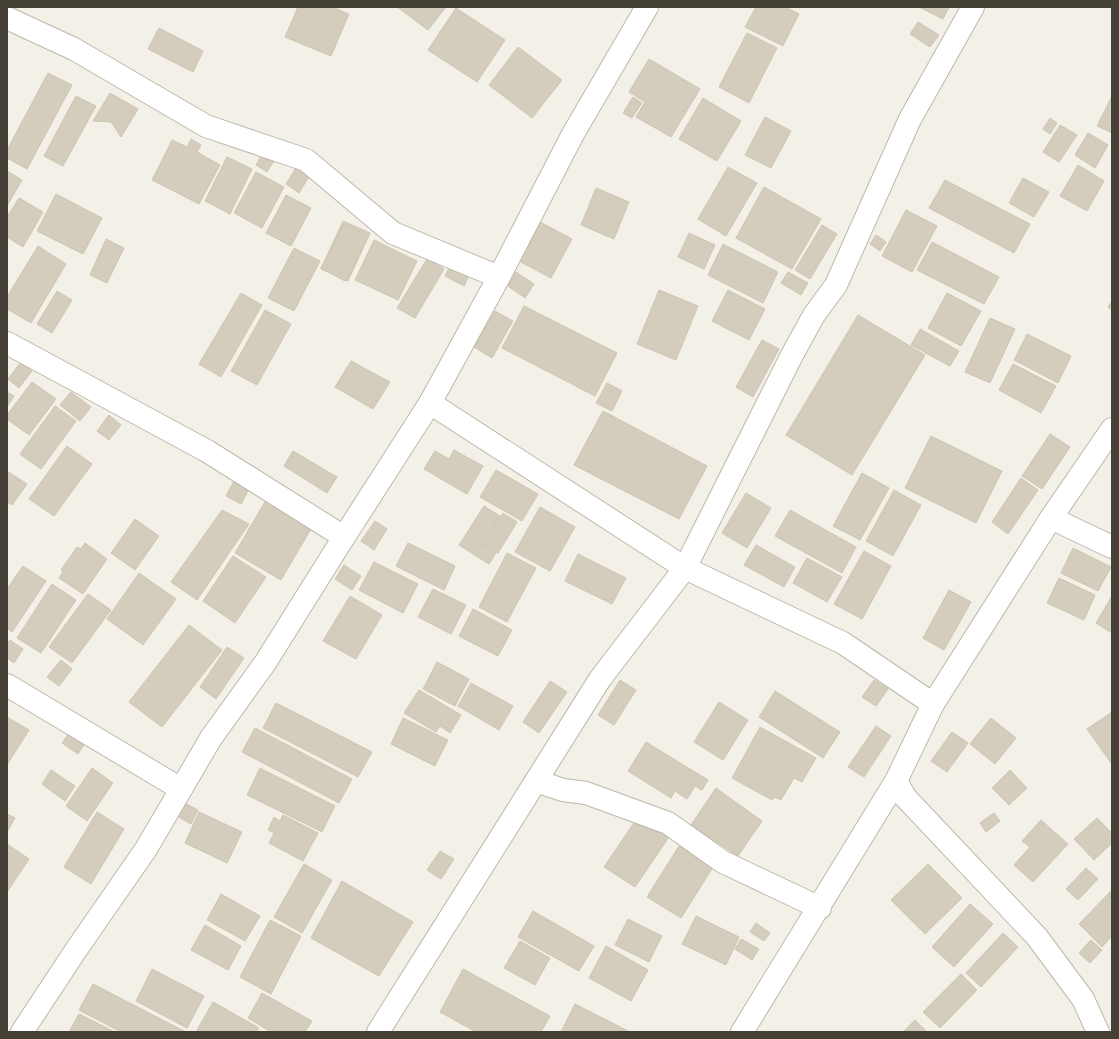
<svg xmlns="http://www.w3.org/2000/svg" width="1119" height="1039" font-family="'Varela Round',sans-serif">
  <rect width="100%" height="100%" fill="#f2f0e7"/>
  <!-- building -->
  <g fill="#d4ccbd" stroke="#cec5b1">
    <polygon points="298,7 332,7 349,14 331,56 285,37"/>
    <polygon points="397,7 446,7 428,30"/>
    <polygon points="756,7 785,7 799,14 783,46 745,27"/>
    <polygon points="919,7 949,7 943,19"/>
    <polygon points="456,8 505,40 477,82 428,50"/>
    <polygon points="918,22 939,35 930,47 910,34"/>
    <polygon points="159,28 203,51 193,72 148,49"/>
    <polygon points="747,33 777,48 749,103 719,87"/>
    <polygon points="518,47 562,80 532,118 489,85"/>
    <polygon points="649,59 700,89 671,137 636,117 645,102 629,92"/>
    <polygon points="48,73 72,85 27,169 7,158 7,150"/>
    <polygon points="110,93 138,109 121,137 111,122 93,121"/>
    <polygon points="76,96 96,106 63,166 44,156"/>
    <polygon points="1112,96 1112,133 1097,126"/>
    <polygon points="633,97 642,103 632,118 623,113"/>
    <polygon points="703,98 741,121 717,161 679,139"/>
    <polygon points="765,117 791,131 771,168 745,155"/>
    <polygon points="1050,118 1057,123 1050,134 1043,129"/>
    <polygon points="1060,125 1077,135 1059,162 1043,152"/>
    <polygon points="1088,133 1108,145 1095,168 1075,155"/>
    <polygon points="191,139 201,145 197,152 220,165 199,204 152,180 172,140 187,147"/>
    <polygon points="265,149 277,156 267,172 256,165"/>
    <polygon points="227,157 252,169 230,214 205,201"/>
    <polygon points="1078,165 1104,181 1087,211 1060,196"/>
    <polygon points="297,166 310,175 299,193 286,184"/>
    <polygon points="728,167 757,183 726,236 698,219"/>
    <polygon points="7,171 22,180 7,206"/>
    <polygon points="256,172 284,187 262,228 234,213"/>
    <polygon points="1023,178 1049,192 1034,217 1009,203"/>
    <polygon points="945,180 1030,224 1014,253 929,208"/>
    <polygon points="764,187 821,219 792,269 736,238"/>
    <polygon points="596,188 629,202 614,239 581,225"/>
    <polygon points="56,194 102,218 83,254 37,231"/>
    <polygon points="286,195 311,208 291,246 266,233"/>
    <polygon points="19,198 43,212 23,247 7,237 7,217"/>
    <polygon points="906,210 937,226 912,272 882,256"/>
    <polygon points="343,221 370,233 348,281 321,269"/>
    <polygon points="540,222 572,239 551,278 519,261"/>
    <polygon points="344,224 369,236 345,281 321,268"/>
    <polygon points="822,225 837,234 810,279 795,270"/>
    <polygon points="689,233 715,245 704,269 678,257"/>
    <polygon points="876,235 886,242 880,251 870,244"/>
    <polygon points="106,239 124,248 107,283 90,275"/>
    <polygon points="374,240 417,261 398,300 355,280"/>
    <polygon points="932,242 999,277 984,304 917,270"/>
    <polygon points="723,244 778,272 763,303 708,275"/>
    <polygon points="38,246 66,264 31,323 7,309 7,297"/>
    <polygon points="294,248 320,261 294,311 268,298"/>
    <polygon points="427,259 444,269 415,318 397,308"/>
    <polygon points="452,262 471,271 464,286 445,276"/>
    <polygon points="516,272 534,284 525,298 508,286"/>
    <polygon points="788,272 808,283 801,295 781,283"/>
    <polygon points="659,290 698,306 676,360 637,344"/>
    <polygon points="728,290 765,309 749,340 712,321"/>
    <polygon points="57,291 72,300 52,333 37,324"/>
    <polygon points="241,293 262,305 221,377 199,364"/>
    <polygon points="947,293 981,311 961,346 928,328"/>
    <polygon points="1112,301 1112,310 1108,307"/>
    <polygon points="524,306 617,353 595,396 502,348"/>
    <polygon points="265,310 291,324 257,385 231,371"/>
    <polygon points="495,311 513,321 492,358 474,347"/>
    <polygon points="858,315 925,355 852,475 786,435"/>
    <polygon points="990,318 1015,329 990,383 965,372"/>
    <polygon points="920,329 959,351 950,366 911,345"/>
    <polygon points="1027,334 1071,356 1058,383 1014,360"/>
    <polygon points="762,340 779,349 753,397 736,387"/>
    <polygon points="351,361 390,382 373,409 335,387"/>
    <polygon points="21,362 32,371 19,388 8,379"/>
    <polygon points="1013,364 1056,386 1041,413 999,390"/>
    <polygon points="32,382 56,399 29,435 7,419 7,415"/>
    <polygon points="607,383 622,391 612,411 596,403"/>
    <polygon points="7,392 14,396 7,407"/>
    <polygon points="71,392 91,407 80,421 60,405"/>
    <polygon points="55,406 76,421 41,469 20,454"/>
    <polygon points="603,411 707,466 679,519 574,465"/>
    <polygon points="109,415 121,425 109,440 97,431"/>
    <polygon points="1050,434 1070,447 1042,489 1022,476"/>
    <polygon points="931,436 1002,471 976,523 905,488"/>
    <polygon points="67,446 92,464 54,516 29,499"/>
    <polygon points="454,450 483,466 467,494 424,469 435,451 449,459"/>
    <polygon points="293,451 337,477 327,493 284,466"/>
    <polygon points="496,470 538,494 522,521 480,497"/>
    <polygon points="7,471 27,484 12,505 7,502"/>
    <polygon points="862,473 889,488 860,540 833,526"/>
    <polygon points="1021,478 1038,490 1008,534 992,522"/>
    <polygon points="234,481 249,489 241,504 226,496"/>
    <polygon points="894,490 921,505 893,556 866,541"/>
    <polygon points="746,493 771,508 747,548 722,533"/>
    <polygon points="266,500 312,527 281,580 235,553"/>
    <polygon points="484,506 500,516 482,544 496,553 489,564 459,545"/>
    <polygon points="540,507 575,527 550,571 515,552"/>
    <polygon points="222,510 249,524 197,600 171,582"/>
    <polygon points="790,510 856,547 842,573 775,536"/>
    <polygon points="503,513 517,522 498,553 483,544"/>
    <polygon points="135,519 159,536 135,570 111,553"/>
    <polygon points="375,521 387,529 374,550 361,541"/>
    <polygon points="85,543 107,559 83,594 59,578 63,572 61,570 77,547 81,549"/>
    <polygon points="408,543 455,566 444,590 396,566"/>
    <polygon points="756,545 795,567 784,587 744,565"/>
    <polygon points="1073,548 1111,567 1098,591 1061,573"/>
    <polygon points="864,551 891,566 862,619 834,604"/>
    <polygon points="507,553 536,568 507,622 479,607"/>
    <polygon points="578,554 626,578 612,604 565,581"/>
    <polygon points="233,556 266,577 235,623 203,601"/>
    <polygon points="807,558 842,577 827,602 793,583"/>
    <polygon points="374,562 418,584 403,613 359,590"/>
    <polygon points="344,565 361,576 352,590 335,579"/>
    <polygon points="23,566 46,581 12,632 7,628 7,589"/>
    <polygon points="139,573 176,599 143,645 107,619"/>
    <polygon points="1059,578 1095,595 1084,620 1047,603"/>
    <polygon points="52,584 76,600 41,653 17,638"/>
    <polygon points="433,589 466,605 451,634 418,617"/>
    <polygon points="949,590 971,602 944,650 923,638"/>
    <polygon points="88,594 111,610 72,663 49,647"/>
    <polygon points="350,596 382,615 356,659 323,641"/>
    <polygon points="1112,596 1112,633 1096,623"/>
    <polygon points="473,609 512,630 498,656 459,636"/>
    <polygon points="189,625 222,650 162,727 129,702"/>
    <polygon points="10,640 23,649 14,663 7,658 7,644"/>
    <polygon points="227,647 244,658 216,699 200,687"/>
    <polygon points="61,660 72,669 59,686 47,677"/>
    <polygon points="437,662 469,679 455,706 423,689"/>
    <polygon points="620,680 636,690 614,725 598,715"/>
    <polygon points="874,680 888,689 876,706 862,697"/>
    <polygon points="550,681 567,692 539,733 523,722"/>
    <polygon points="471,683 513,706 499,730 458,706"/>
    <polygon points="419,690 461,715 450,733 440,726 436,732 404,713"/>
    <polygon points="775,691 840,732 823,758 759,717"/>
    <polygon points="719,702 748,720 723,760 694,742"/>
    <polygon points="276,703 372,752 358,777 263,728"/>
    <polygon points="1112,712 1112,762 1111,763 1087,729"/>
    <polygon points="7,717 29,730 7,765"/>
    <polygon points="403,718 448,740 435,766 391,744"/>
    <polygon points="991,718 1016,738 995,764 970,744"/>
    <polygon points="876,726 891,736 864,777 848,767"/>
    <polygon points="760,727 816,758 802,782 794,778 781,800 774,797 772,800 732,778"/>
    <polygon points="255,728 352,779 339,803 242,752"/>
    <polygon points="72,729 87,740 78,754 62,743"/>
    <polygon points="952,732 968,743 947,772 931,761"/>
    <polygon points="646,742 708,780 702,790 695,786 687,799 675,791 671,798 628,771"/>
    <polygon points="92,768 113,783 87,821 66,806"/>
    <polygon points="260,768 335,806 322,832 247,795"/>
    <polygon points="51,770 75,786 65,801 42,784"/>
    <polygon points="1010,770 1027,788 1009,805 992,788"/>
    <polygon points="716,788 762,821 738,856 691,825"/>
    <polygon points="183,802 198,810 191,824 175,815"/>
    <polygon points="97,812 124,829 91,884 64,867"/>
    <polygon points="199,812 242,832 227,863 185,843"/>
    <polygon points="994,813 1000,821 986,832 980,823"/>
    <polygon points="7,814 15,818 7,832"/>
    <polygon points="283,815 318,833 303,861 269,843 274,833 268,830 274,817 280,821"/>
    <polygon points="638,817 669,837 635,887 604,867"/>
    <polygon points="1097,818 1112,833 1112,843 1094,860 1074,839"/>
    <polygon points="1041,820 1068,844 1033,882 1014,865 1030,847 1022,841"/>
    <polygon points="7,844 29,859 7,892"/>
    <polygon points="679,846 713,867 681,918 647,897"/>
    <polygon points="440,851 454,859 441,879 427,870"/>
    <polygon points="304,864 332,880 302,933 274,917"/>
    <polygon points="928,864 962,898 925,934 891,900"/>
    <polygon points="1086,868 1098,879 1078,900 1066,889"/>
    <polygon points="342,881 413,922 379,976 311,938"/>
    <polygon points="1112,890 1112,936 1102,947 1079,924"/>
    <polygon points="221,894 260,916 245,941 207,920"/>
    <polygon points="970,904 993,924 954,967 932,947"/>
    <polygon points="533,911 594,946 579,971 518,937"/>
    <polygon points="696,916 739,937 726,965 682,944"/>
    <polygon points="628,919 662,936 649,962 615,945"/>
    <polygon points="270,920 301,936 271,994 240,977"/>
    <polygon points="756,923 770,933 764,941 750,932"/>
    <polygon points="205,925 241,946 228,970 191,950"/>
    <polygon points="1003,933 1018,947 981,987 966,973"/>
    <polygon points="741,939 759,949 752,960 735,949"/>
    <polygon points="1091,940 1102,950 1090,963 1079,953"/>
    <polygon points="520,941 550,958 535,985 504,968"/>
    <polygon points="606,946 648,970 631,1001 589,978"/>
    <polygon points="152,969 204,996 187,1028 136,1001"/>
    <polygon points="463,969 550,1016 541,1032 476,1032 440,1012"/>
    <polygon points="961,974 977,990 940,1028 923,1012"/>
    <polygon points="93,984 186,1032 121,1032 79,1010"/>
    <polygon points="262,993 312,1021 305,1032 271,1032 248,1018"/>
    <polygon points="213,1002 259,1028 256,1032 200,1032 197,1030"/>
    <polygon points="575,1004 630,1032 561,1032"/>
    <polygon points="79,1014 115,1032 69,1032"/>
    <polygon points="915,1020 927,1032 903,1032"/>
  </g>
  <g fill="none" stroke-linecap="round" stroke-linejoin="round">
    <defs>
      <g id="minor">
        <polyline points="7,18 74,49 206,126 306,160 393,233 499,277"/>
        <polyline points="7,343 207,451 344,537"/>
        <polyline points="430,403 685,568 843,643 933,704"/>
        <polyline points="1051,518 1112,547"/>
        <polyline points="7,685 181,789"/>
        <polyline points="536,781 600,679 685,568 792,355 814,315 836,285 910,119 973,7"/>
        <polyline points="896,781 905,797 1037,937 1083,999 1098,1032"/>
        <polyline points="22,1032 76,950 146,849 211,738 265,663 344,537 430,403 499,277 573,134 647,7"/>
        <polyline points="378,1032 536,781 563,790 586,793 668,823 723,862 820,908"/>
        <polyline points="742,1032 896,781 933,704 1051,518 1112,429"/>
      </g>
    </defs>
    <!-- minor casing -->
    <use href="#minor" stroke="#bdb8aa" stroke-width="24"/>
    <!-- minor -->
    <use href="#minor" stroke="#fff" stroke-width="22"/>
  </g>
  <!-- border -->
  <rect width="1119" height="1039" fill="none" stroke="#454036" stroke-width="16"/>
</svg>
